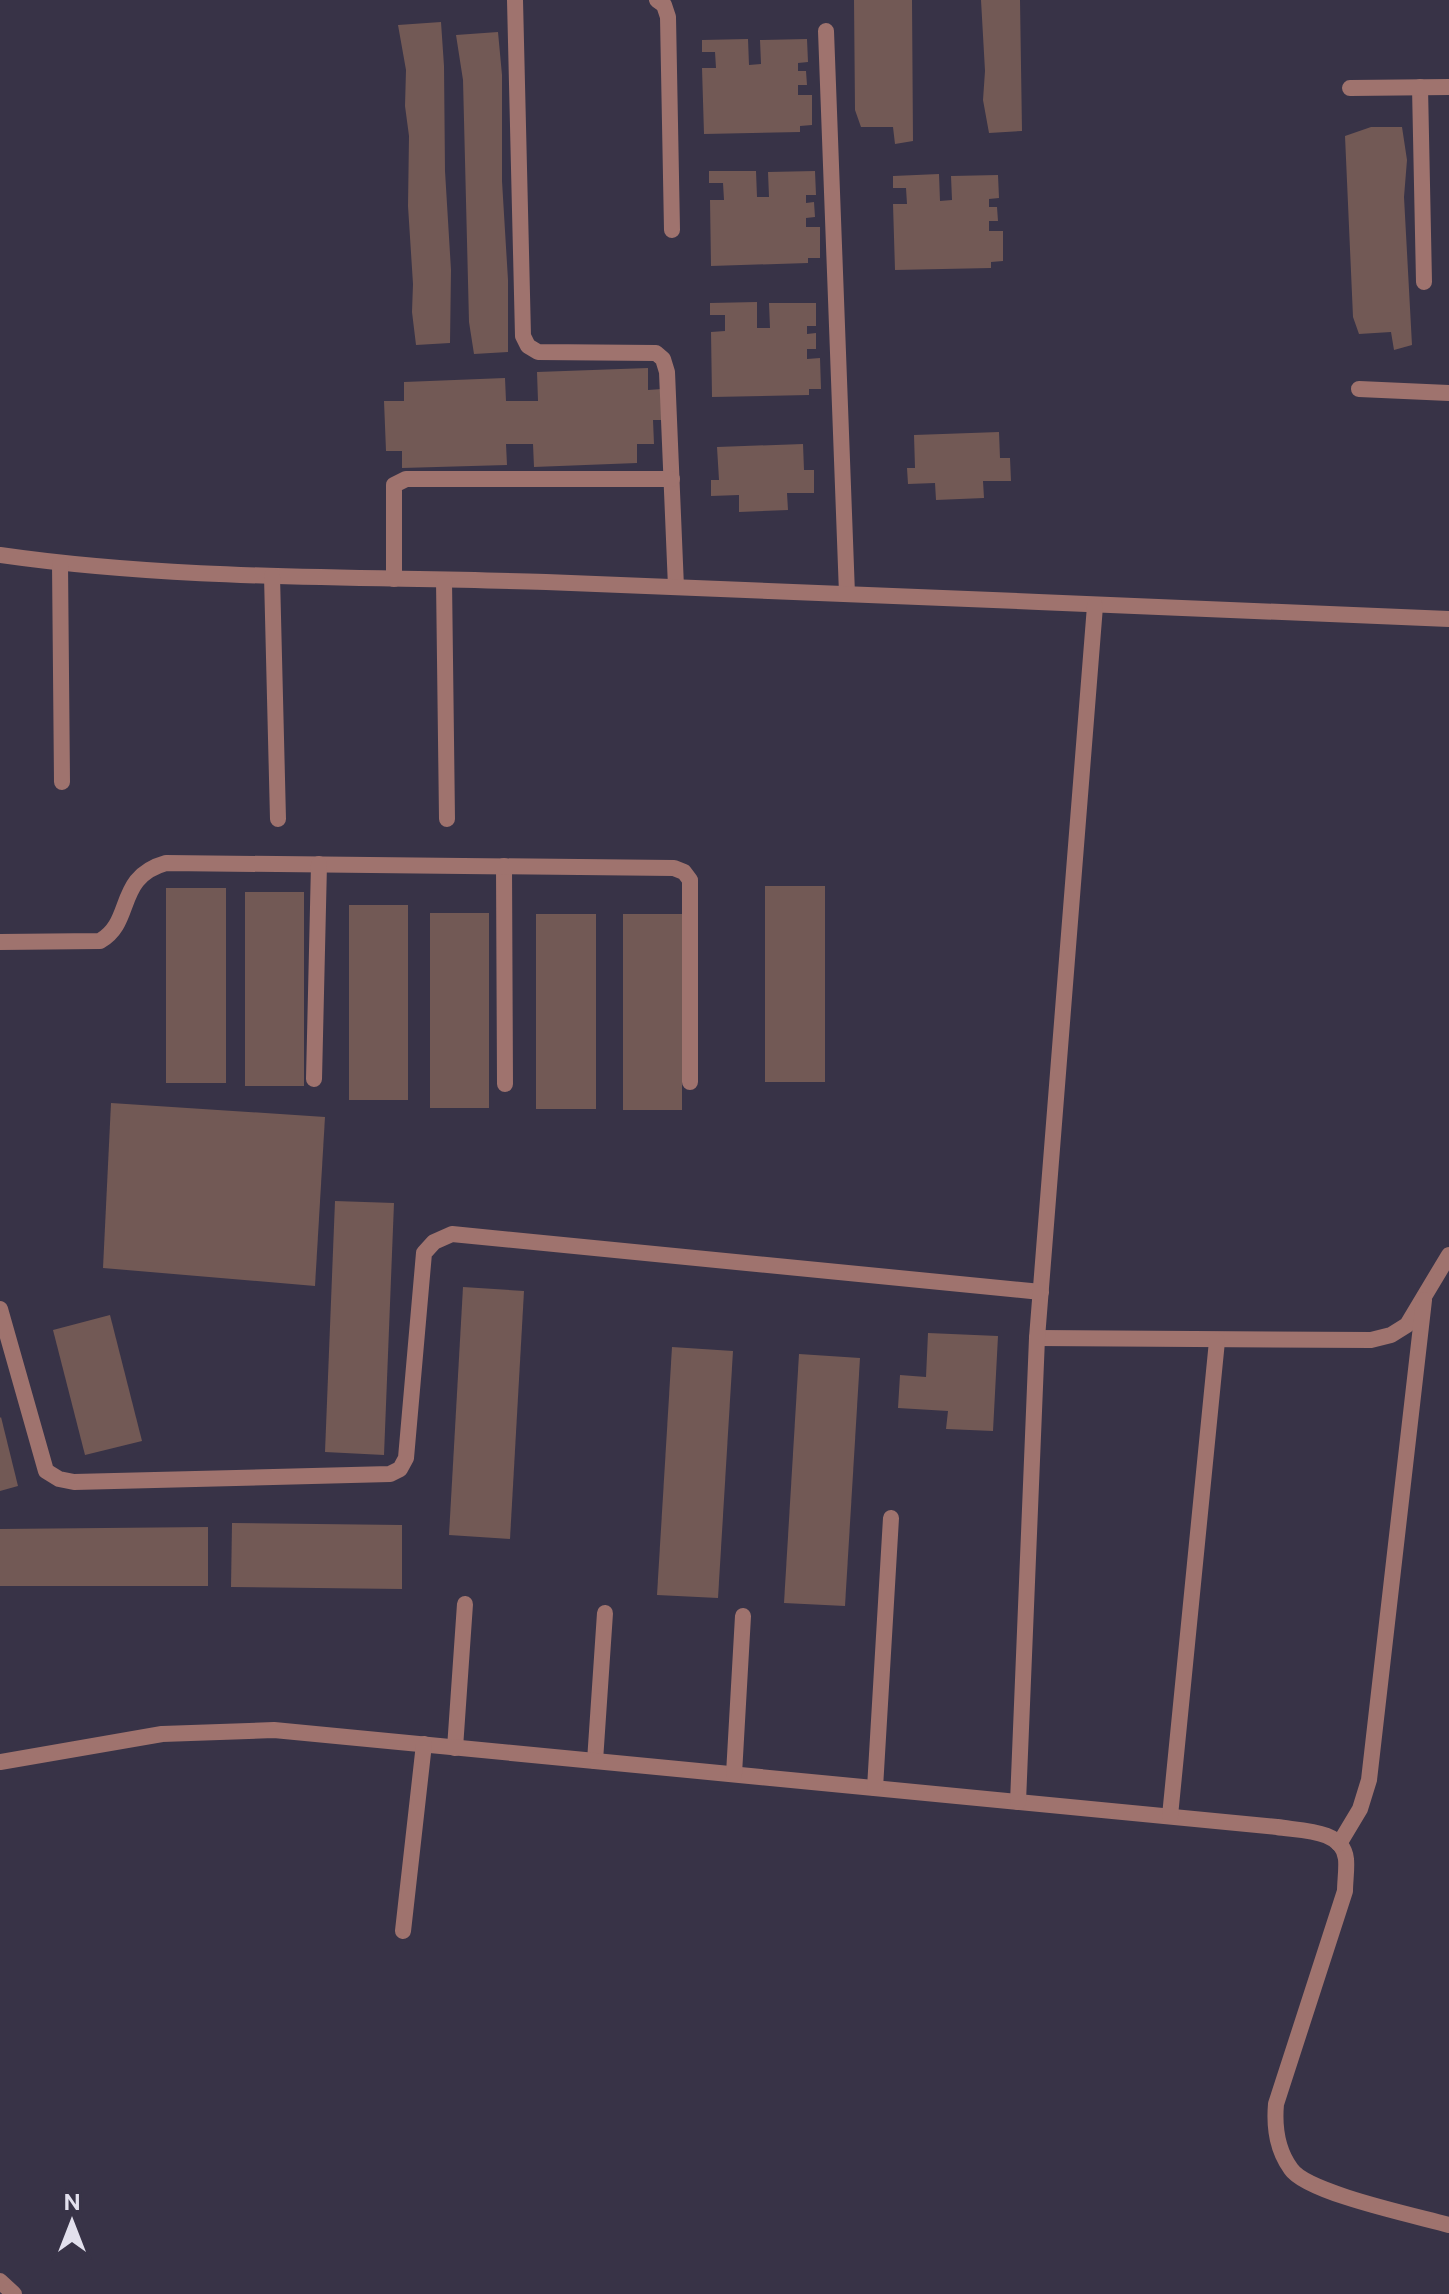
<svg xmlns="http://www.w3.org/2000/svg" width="1449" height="2294" font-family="'Public Sans',sans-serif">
  <rect width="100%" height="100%" fill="#383347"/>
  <!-- building -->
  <g fill="#725955">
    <polygon points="854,0 912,0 913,141 895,144 893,127 861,127 855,110"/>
    <polygon points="981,0 1020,0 1022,131 989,133 983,100 985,71"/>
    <polygon points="441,22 444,66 445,171 451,270 450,343 416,345 412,312 413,284 408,206 409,136 405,106 406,70 398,25"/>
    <polygon points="498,32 502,75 502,181 508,280 508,352 474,354 469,322 463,80 456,35"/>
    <polygon points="748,39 749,65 761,64 760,40 807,39 808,62 798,63 798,71 806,71 807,85 798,85 798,95 812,95 812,125 800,126 800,132 704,134 702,68 716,68 715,52 702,52 702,40"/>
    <polygon points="1371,127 1402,127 1407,160 1404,197 1412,345 1394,350 1391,332 1359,334 1353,317 1345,136"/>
    <polygon points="709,171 756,171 757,197 769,197 768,172 815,171 816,195 806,195 806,203 814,202 815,217 806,218 806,227 820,227 820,258 808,258 808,263 711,266 710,200 724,200 723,183 709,183"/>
    <polygon points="939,174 940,201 952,200 951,176 998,175 999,198 989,199 989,207 997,207 998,221 989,221 989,231 1003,231 1003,261 991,262 991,268 895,270 893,204 907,204 906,188 893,188 893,176"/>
    <polygon points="757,302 757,328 770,328 769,303 816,303 816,326 807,326 807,334 816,333 816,349 807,349 807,359 820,358 821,389 809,389 809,395 712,397 711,332 725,331 725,315 710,315 710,303"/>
    <polygon points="648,368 648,390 662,389 663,420 653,420 654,444 637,444 637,463 534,467 533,444 506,444 507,465 402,468 402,451 386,451 384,401 404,401 404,382 505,378 506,401 538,401 537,372"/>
    <polygon points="999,432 1000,458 1010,458 1011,481 983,481 984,498 936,500 935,483 908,484 907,468 915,468 914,435"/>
    <polygon points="803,444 804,470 814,470 814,493 787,493 788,510 739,512 739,495 711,496 711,480 719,480 717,447"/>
    <rect x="765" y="886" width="60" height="196"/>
    <rect x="166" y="888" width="60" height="195"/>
    <rect x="245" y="892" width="59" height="194"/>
    <rect x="349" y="905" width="59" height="195"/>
    <rect x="430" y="913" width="59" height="195"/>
    <rect x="536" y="914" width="60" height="195"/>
    <rect x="623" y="914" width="59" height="196"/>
    <polygon points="111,1103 325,1117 315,1286 103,1268"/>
    <polygon points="335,1201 394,1203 384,1455 325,1452"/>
    <polygon points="463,1287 524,1291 510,1539 449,1535"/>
    <polygon points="110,1315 142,1441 85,1455 53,1330"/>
    <polygon points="928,1333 998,1336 993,1431 946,1429 948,1411 898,1408 900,1375 926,1377"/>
    <polygon points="672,1347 733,1351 718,1598 657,1595"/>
    <polygon points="799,1354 860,1358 845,1606 784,1603"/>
    <polygon points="1,1417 18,1486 0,1491 0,1418"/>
    <polygon points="232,1523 402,1525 402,1589 231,1587"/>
    <polygon points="208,1527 208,1586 0,1586 0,1529"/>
  </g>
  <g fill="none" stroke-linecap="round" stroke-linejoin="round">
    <!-- minor -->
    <g stroke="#9f736e" stroke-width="16">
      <polyline points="515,0 523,336 528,346 538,352 656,353 663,359 667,372 676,587"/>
      <polyline points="657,0 664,5 668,17 672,230"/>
      <polyline points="826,31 847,594"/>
      <polyline points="1420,87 1424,282"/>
      <polyline points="1350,88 1449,87"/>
      <polyline points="1359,389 1449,393"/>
      <path d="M 0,555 C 180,581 364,576 546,582 C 847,592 1148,608 1449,619"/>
      <polyline points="60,563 62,782"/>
      <polyline points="272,576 278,819"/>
      <polyline points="394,579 394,485 406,479 672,479"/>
      <polyline points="444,580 447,819"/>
      <polyline points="504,866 505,1084"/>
      <path d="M 0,942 L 100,941 C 134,922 115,877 166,863 L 674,868 L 684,872 L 690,880 L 690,1082"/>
      <polyline points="314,1079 319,864"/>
      <polyline points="0,1309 46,1471 59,1479 74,1482 390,1474 400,1469 406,1458 424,1253 434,1242 452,1234 1041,1292"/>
      <polyline points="1037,1338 1371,1340 1391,1335 1407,1325 1449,1255"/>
      <polyline points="455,1748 465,1604"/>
      <polyline points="595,1761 605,1613"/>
      <path d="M 0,1762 L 162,1734 L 274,1730 L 1277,1827 C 1300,1831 1343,1829 1346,1859 C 1347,1869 1345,1881 1345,1891 L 1276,2104 C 1274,2127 1277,2150 1291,2169 C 1307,2193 1417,2216 1449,2225"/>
      <polyline points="734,1774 743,1616"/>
      <polyline points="875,1788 891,1518"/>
      <polyline points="1018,1802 1037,1338 1095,606"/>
      <polyline points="1170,1816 1217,1341"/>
      <polyline points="1339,1844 1360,1809 1369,1780 1424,1300"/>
      <polyline points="403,1931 424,1744"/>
      <polyline points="0,2281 14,2294"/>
    </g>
  </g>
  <!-- north arrow -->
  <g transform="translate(72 2222)" stroke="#383347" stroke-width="6" paint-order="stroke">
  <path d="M0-6L14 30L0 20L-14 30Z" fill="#e2e0ed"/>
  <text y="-12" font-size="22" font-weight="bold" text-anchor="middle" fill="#e2e0ed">N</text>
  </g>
</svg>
